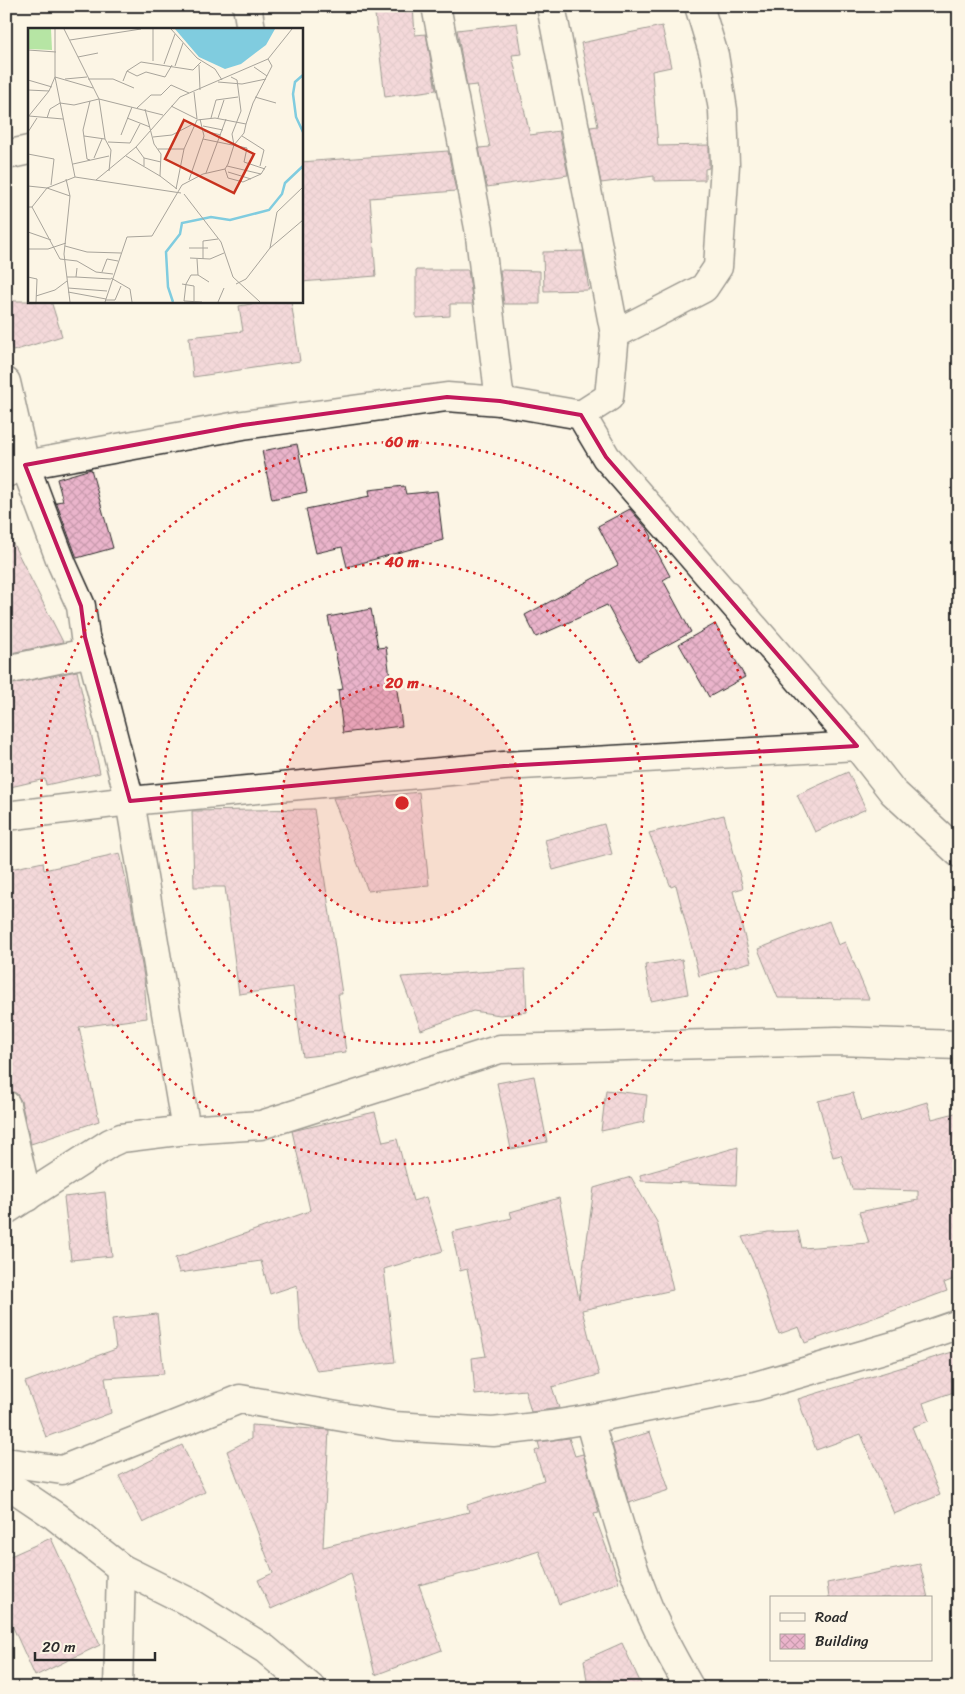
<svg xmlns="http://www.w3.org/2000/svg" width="965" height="1694" font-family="Sriracha,sans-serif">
  <defs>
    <pattern id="building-cross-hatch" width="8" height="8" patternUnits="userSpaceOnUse" patternTransform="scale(1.25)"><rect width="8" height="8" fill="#eab4cb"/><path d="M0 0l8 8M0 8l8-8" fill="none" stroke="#c99bae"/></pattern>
  </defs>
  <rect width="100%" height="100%" fill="#fcf5e5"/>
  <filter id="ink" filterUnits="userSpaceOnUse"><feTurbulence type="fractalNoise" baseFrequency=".02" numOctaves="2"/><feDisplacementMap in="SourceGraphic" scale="10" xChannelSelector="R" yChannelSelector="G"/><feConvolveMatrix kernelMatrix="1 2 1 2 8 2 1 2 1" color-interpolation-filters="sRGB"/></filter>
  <g filter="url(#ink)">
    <!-- building -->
    <g fill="url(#building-cross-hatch)" stroke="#2b2b2b">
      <polygon points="374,6 413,6 415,35 426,34 436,90 385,97"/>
      <polygon points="517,23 522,54 512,55 530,135 559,131 568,175 487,187 479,148 490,147 477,85 467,86 457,30"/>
      <polygon points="662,26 671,67 652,71 658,146 709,145 709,168 705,169 705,180 654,181 654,176 601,183 590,127 598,126 581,43"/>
      <polygon points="448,151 456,191 370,198 376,276 301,282 301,162"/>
      <polygon points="583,251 589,290 544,291 543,252"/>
      <polygon points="416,270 468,270 473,304 450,304 450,316 416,318"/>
      <polygon points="500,270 540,271 540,304 504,304"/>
      <polygon points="6,301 51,301 62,336 13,351 6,330"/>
      <polygon points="269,301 291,301 300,361 193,377 189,337 243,331 239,306"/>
      <polygon points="297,444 307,492 272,499 262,451"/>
      <polygon points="91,469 113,548 77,558 56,502 63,501 57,479"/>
      <polygon points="404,486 406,494 437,491 443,540 347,567 342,547 316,553 306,509 370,496 369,490"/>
      <polygon points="630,509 648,530 652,537 650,539 670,576 663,580 691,632 638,661 607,605 536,637 525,615 618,565 598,526"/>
      <polygon points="6,530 63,642 6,654"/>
      <polygon points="371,609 378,648 386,647 391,684 396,683 402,726 343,733 338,690 343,689 328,617"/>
      <polygon points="715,624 745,677 709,697 679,644"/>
      <polygon points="77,671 100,773 46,785 45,779 6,788 6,685"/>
      <polygon points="848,772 866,809 815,832 797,795"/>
      <polygon points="419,792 429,885 368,891 333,798 365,798"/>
      <polygon points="314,809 342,994 338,994 346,1052 303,1057 293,987 239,994 225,887 194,887 192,811"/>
      <polygon points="724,815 743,888 733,891 751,962 699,976 676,885 671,887 649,833"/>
      <polygon points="604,824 612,854 553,870 545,840"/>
      <polygon points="120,853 131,902 144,977 147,1018 79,1027 99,1121 31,1144 21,1101 17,1094 11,1090 6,1090 6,870 43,862 44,870"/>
      <polygon points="829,921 838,945 845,942 869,999 778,998 758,949"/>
      <polygon points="682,959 688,994 651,1001 645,965"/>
      <polygon points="525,969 527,1012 500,1015 473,1011 421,1030 401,977"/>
      <polygon points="534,1076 547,1142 511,1149 497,1083"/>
      <polygon points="606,1090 647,1095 644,1122 601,1131"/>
      <polygon points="853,1093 861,1122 927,1102 932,1119 959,1112 959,1277 944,1283 947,1291 805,1343 799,1327 779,1334 756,1268 742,1237 768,1232 798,1231 802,1248 869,1243 859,1212 918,1200 918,1191 852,1189 841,1155 833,1157 818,1101"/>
      <polygon points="375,1112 383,1142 397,1139 413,1201 426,1197 443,1251 384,1269 395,1362 317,1371 300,1331 297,1285 270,1294 261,1261 179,1273 175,1258 307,1212 310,1210 292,1131"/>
      <polygon points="738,1147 736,1185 641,1181 640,1175"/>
      <polygon points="631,1177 657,1222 673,1290 582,1310 599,1375 552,1387 559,1408 531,1412 525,1390 475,1395 472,1358 486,1356 467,1269 460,1271 452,1232 512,1218 510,1212 559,1198 579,1299 594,1188"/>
      <polygon points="105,1192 112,1256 71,1260 64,1197"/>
      <polygon points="157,1314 164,1374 105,1378 111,1413 46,1437 25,1382 116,1349 112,1319"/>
      <polygon points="959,1350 959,1390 923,1403 929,1421 912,1427 940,1495 894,1514 861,1434 816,1450 798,1399"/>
      <polygon points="251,1425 329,1430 323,1547 469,1512 467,1505 544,1480 535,1451 540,1449 538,1442 569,1438 575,1456 583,1454 599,1513 594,1514 619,1582 559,1604 539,1551 497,1565 419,1585 442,1650 375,1675 351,1573 271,1609 258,1580 273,1573 227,1451 251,1439"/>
      <polygon points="650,1432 669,1490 629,1503 612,1444"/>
      <polygon points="182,1445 205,1492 143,1523 119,1476"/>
      <polygon points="51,1538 100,1645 35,1676 6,1612 6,1558"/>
      <polygon points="920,1564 928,1598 829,1598 827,1583"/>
      <polygon points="622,1643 643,1688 588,1688 584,1660"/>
    </g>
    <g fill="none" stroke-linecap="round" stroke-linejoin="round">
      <defs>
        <g id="minor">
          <polyline points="247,6 251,29"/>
          <polyline points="436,6 479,228 500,401"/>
          <polyline points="551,6 615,334"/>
          <polyline points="6,155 29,150"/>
          <polyline points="6,382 25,465 62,564 81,606 85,637 95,666 130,801 186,1130"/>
          <polyline points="581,415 609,397 615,334 704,288 718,267 725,165 723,110 714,55 699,6"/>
          <polyline points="6,473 25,465 243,425 447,397 500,401 581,415 606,457 857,746 893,792 959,853"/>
          <polyline points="6,670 91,652"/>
          <polyline points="6,816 130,801 504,766 857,746"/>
          <polyline points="6,1105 27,1197"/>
          <polyline points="6,1210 110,1143 121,1138 186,1130 261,1125 500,1049 837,1041 959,1045"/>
          <path d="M 589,1419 C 606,1479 622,1541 645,1599 C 657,1630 673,1659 690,1688"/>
          <polyline points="6,1462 62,1470 240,1399 394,1426 493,1432 552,1425 589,1419 756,1386 904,1343 959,1324"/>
          <polyline points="6,1484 18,1491 55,1516 121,1568 191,1603 265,1649 311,1688"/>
          <polyline points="118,1688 121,1568"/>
        </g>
      </defs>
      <!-- minor casing -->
      <use href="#minor" stroke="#2b2b2b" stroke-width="31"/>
      <!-- minor -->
      <use href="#minor" stroke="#fcf5e5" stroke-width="28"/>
    </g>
  </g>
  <!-- marked area -->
  <path d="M0 0H965V1694H0ZM 447,397 L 500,401 L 581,415 L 606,457 L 857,746 L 504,766 L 130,801 L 85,637 L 81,606 L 25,465 L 243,425 Z" fill="#fcf5e5" fill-opacity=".55" fill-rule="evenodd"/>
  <path fill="none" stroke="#c2185b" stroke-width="4" stroke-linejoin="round" d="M 447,397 L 500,401 L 581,415 L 606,457 L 857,746 L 504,766 L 130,801 L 85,637 L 81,606 L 25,465 L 243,425 Z"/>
  <!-- distance rings -->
  <circle cx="402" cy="803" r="120" fill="#d62828" fill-opacity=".12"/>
  <g fill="none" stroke="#d62828" stroke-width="2.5" stroke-dasharray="2.5 5">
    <circle cx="402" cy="803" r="120"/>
    <circle cx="402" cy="803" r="241"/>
    <circle cx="402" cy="803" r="361"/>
  </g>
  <!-- overview -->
  <g transform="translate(28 28)">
    <rect width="275" height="275" fill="#fcf5e5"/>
    <path d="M 0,1 L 23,1 L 24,22 L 0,21 Z" fill="#b6e5a4"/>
    <path d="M 147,1 L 247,1 L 238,17 L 213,36 L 197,41 L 171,29 Z" fill="#80ccdf"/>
    <path fill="none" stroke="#80ccdf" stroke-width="2.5" d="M 275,47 L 267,54 L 265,66 L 268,89 L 275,104M 145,274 L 140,259 L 138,224 L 152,206 L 154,195 L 183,189 L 202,192 L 241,182 L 254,166 L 257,155 L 275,138"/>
    <path fill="none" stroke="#a8a49b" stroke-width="1" d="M 27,1 L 27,49 L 47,149M 36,1 L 71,71 L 77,111 L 83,122 L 81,143M 143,1 L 169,30 L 187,41 L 194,52M 42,12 L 113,1M 0,22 L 28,24M 50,29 L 70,25M 125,33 L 125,1M 136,36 L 147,6M 171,37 L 172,62M 147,38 L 155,15M 226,39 L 239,48M 99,43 L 109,48 L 118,44 L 137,49 L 144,37M 37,51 L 59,49M 60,51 L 85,51 L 106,60M 0,52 L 24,59M 95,53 L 99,43 L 113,34 L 165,42 L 173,34M 190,54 L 214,56 L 238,51M 0,62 L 21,63M 166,64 L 169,91M 227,69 L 248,75M 143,78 L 169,91M 109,80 L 123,67 L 133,67 L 143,57 L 161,65M 117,81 L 126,116 L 133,126 L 132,148 L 149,161M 1,88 L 35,91M 0,89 L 21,63 L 27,49 L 65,60M 19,90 L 22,81 L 32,75 L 46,77 L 71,71 L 135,87M 99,90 L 122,99M 183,90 L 188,72 L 210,69M 190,90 L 196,72M 218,96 L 225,75 L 244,38 L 240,31M 175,98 L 195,102M 176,103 L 193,107M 0,104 L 9,90M 93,107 L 104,79M 56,108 L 77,111M 214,108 L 236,122 L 232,138M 125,109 L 144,107 L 165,96M 175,111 L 219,120 L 216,134 L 237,141M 80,114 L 102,115 L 112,96M 108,119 L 116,130 L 116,138M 130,121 L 156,121M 0,126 L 26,131 L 23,157M 98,128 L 132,148M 66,130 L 74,111M 116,130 L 133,134M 62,132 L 59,131 L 55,102 L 62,73M 45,136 L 81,128M 199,138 L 233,146M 197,141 L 200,150 L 215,154 L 233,146 L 238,138M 200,144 L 223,151M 178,145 L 198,91M 38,151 L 42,168 L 36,226 L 42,274M 68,152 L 108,119 L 152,69 L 240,31 L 264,1M 161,152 L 176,108 L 172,91M 0,158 L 19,160 L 47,149 L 153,165M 148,161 L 156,121 L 169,92 L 187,90 L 218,96 L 216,105 L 206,117M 156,166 L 193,214 L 205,249 L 232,274M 0,179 L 4,179 L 19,160 L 42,168M 4,179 L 32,231 L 49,233 L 68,244 L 85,246M 0,204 L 23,212M 37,218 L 59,224 L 93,225M 161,220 L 180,220M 242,220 L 249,184 L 275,159M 0,221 L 20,221 L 38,215M 162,230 L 182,231 L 196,225M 169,231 L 170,247 L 181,254M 175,231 L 175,213 L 190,211M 74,244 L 79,231 L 90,233M 170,247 L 163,247 L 158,256 L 156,273 L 174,274M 0,249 L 9,251 L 8,274M 39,249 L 48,249 L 49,240M 48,249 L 83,251M 83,250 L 102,261 L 104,274M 154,256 L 166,258 L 166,273M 208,256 L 218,251 L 242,220 L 275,192M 40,260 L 79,263M 40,264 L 78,271M 8,268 L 27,262 L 39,253M 77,272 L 87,272 L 93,258M 77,274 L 99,209 L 124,208 L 154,157 L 175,146 L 197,141 L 200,136 L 206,117 L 204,106 L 213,83 L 209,52 L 203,49M 190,274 L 196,260"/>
    <path fill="#c8321e" fill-opacity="0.15" stroke="#c8321e" stroke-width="2.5" d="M 156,92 L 226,126 L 206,165 L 137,131 Z"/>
    <rect width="275" height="275" fill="none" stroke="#2b2b2b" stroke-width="2.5"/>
  </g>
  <circle cx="402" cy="803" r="8" fill="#d62828" stroke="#fcf5e5" stroke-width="2.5"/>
  <g font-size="15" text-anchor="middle" font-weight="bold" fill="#d62828" stroke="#fcf5e5" stroke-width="5" stroke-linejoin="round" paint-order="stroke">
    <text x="402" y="447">60 m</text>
    <text x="402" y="567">40 m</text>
    <text x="402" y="688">20 m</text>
  </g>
  <!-- margin -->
  <rect width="965" height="1694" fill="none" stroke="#fcf5e5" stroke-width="25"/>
  <rect x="12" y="12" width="940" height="1669" fill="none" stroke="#2b2b2b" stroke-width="2" filter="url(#ink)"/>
  <!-- legend -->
  <rect x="770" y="1596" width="162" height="65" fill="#fcf5e5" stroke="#a8a49b"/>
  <rect x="780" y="1613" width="25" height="8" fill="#fcf5e5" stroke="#a8a49b"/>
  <text x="815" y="1622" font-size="15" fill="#2b2b2b">Road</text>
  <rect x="780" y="1634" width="25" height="15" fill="url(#building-cross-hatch)" stroke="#a8a49b"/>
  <text x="815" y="1646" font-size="15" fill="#2b2b2b">Building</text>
  <!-- scale -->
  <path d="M35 1652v8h120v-8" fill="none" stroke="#2b2b2b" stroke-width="2.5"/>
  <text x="42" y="1652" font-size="15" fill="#2b2b2b" stroke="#fcf5e5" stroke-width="4" paint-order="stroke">20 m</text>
</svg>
